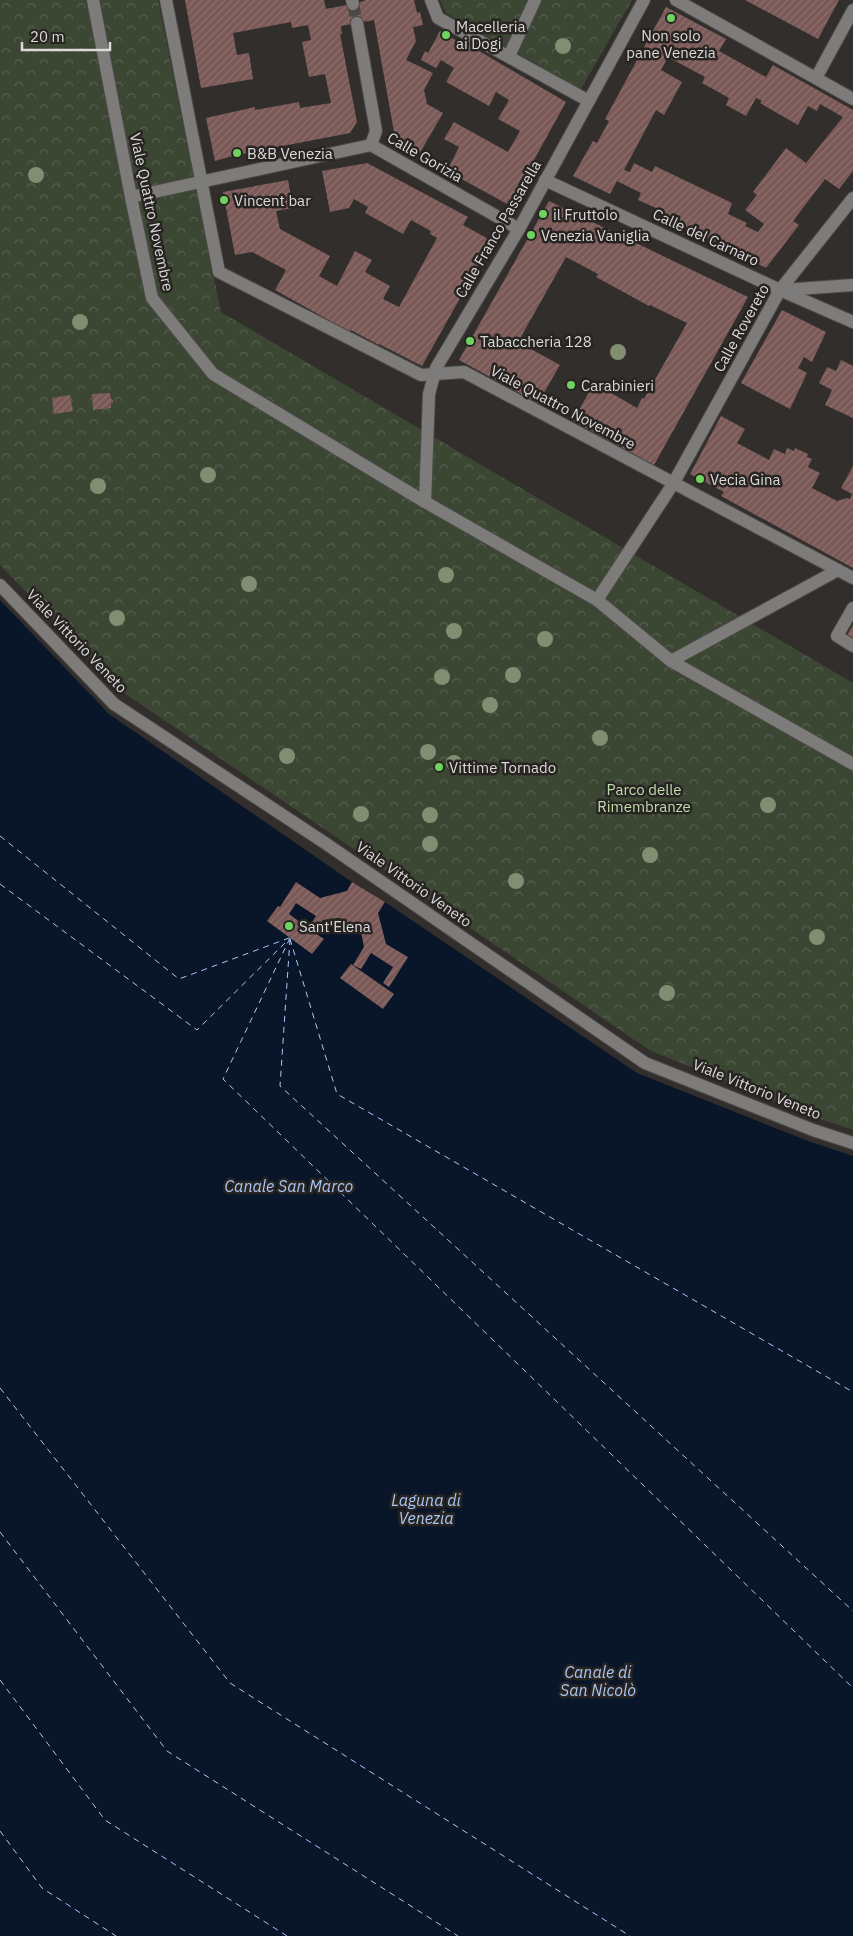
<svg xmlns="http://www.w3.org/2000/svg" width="853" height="1936" font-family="'IBM Plex Sans',sans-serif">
  <defs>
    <pattern id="park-crowns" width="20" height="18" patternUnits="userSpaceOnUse" patternTransform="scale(1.25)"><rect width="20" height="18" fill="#3b4633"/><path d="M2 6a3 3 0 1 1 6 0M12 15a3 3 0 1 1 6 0" fill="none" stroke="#576050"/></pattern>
    <pattern id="building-hatch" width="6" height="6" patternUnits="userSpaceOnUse" patternTransform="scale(1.25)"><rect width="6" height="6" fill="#7a5957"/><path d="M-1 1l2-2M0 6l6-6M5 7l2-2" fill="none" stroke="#8c706f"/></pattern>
  </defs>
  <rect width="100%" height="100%" fill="#312e2c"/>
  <!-- park -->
  <g fill="url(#park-crowns)">
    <polygon points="0,0 158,0 221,312 853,683 853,1130 817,1118 651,1051 124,693 0,565"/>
    <polygon points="440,0 632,0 581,89 446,13"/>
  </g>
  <!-- water -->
  <polygon fill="#09162a" points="0,600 109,714 352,882 385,902 637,1073 808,1141 853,1156 853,1936 0,1936"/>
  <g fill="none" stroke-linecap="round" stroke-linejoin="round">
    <!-- ferry -->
    <g stroke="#a9c7f6" stroke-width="1" stroke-dasharray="6 5" stroke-linecap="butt">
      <polyline points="0,836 179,979 289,938"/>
      <polyline points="0,884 197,1030 288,940"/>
      <polyline points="290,938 223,1079 853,1688"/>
      <polyline points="290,939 280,1086 853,1611"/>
      <polyline points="290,939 337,1094 853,1392"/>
      <polyline points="0,1388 230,1683 630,1936"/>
      <polyline points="0,1532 167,1751 458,1936"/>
      <polyline points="0,1680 105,1820 287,1936"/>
      <polyline points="0,1831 42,1888 116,1936"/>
    </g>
  </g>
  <!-- building -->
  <g fill="url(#building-hatch)" fill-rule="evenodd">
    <polygon points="185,0 324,0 326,9 357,3 366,0 414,0 417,13 420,12 423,25 413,27 416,41 406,60 433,73 424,90 427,104 443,113 418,156 396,143 374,20 341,26 342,34 340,34 357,122 350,133 236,155 215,161 206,118 255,107 255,110 299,102 300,108 331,103 325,74 309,77 302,42 311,40 308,25 292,28 291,22 233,33 237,55 249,53 253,79 201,88"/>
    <polygon points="745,0 839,0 818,39"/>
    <path d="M 666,7 L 726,39 L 719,51 L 766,77 L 773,65 L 853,110 L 853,171 L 839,189 L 825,179 L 793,221 L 799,225 L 766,268 L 682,225 L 681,227 L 661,217 L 665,212 L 638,200 L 641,193 L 617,181 L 610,194 L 573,176 L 593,141 L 597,143 L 609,121 L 605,119 ZM 668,57 L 705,77 L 702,83 L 729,98 L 726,105 L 746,116 L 756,98 L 762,101 L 760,103 L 798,125 L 808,106 L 817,111 L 820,104 L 843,117 L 806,163 L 786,148 L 753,192 L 757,195 L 745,210 L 764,224 L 758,232 L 745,226 L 747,223 L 728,214 L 732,203 L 655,166 L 652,172 L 634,163 L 630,172 L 624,170 L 656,110 L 664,115 L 682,82 L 661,70 Z"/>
    <polygon points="440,31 466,46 468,42 480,49 479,51 566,102 509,205 447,171 459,147 444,139 454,122 508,152 520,131 498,119 509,100 496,92 489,106 446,82 454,68 441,60 436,68 421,60 425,51 428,53"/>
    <polygon points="367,163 468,217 463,225 492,241 422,366 379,344 379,345 351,330 350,332 275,290 286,270 252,252 235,255 223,192 288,180 293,208 276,211 280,229 330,256 319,276 337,286 355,251 372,260 365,272 390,286 383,299 399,307 437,238 430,234 431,231 411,220 403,234 365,213 368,207 354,199 349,208 330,212 322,171"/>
    <polygon points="549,201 748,297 654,465 573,421 594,383 637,408 642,398 644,399 687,323 650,305 649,306 596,277 598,274 566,257 518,342 560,365 538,403 459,360"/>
    <polygon points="782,310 826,332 812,362 804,357 798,368 807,373 790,409 741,383"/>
    <polygon points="841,360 853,366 853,418 825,405 832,390 819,383 827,367 836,371"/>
    <polygon points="110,393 111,399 113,400 113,403 111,403 111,408 93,410 92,394"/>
    <polygon points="70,395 73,411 54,414 52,398"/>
    <polygon points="721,416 745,429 737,443 769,460 774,449 785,454 787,448 794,451 795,448 808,454 807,457 812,459 808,467 820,473 812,488 837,501 847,498 850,499 852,494 841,488 853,466 853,568 721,496 724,492 690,474"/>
    <polygon points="853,625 853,639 847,635"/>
    <path d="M 296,882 L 320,898 L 347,891 L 352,882 L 385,902 L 378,913 L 386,944 L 408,957 L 389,987 L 383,983 L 393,967 L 371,953 L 361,969 L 353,965 L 364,947 L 361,932 L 339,918 L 323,920 L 315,933 L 324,939 L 312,954 L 267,921 L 278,906 L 280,907 ZM 296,903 L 316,916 L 308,928 L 289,914 Z"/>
    <polygon points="351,964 394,994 383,1009 340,978"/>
  </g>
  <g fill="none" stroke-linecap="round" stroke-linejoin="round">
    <!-- minor-tunnel -->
    <polyline stroke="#4b4846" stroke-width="12" stroke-dasharray="12 6" stroke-linecap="butt" points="353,4 357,23"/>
    <defs>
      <g id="minor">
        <polyline points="93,0 131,197 152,298 213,374 425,502 597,600 671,661 853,764"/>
        <polyline points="166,0 219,272 421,375 464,372 853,578"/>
        <polyline points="352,0 353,4"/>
        <polyline points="431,0 438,18 589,101"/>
        <polyline points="676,0 853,99"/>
        <polyline points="357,23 376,131 371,145 519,229"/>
        <polyline points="509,56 535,0"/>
        <polyline points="816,78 853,10"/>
        <polyline points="545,180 780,290 853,322"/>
        <polyline points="131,197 371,145"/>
        <polyline points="783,290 853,285"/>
        <polyline points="425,502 429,394 436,368 519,229 644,0"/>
        <polyline points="0,585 114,704 325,843 645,1063 813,1130 853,1143"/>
        <polyline points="597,600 673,484 780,290 853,198"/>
        <polyline points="853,608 837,636 853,646"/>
        <polyline points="671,661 838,570"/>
      </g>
    </defs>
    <!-- minor casing -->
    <use href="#minor" stroke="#4d4a48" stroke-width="14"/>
    <!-- minor -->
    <use href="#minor" stroke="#7d7c7b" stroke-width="12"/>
  </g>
  <!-- trees -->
  <g fill="#808e71">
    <circle cx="563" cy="46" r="8"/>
    <circle cx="36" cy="175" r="8"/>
    <circle cx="80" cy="322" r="8"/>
    <circle cx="618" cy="352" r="8"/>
    <circle cx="208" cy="475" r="8"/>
    <circle cx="98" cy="486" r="8"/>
    <circle cx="446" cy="575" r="8"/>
    <circle cx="249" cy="584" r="8"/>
    <circle cx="117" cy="618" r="8"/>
    <circle cx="454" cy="631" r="8"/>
    <circle cx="545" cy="639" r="8"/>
    <circle cx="513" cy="675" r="8"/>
    <circle cx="442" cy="677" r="8"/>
    <circle cx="490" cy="705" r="8"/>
    <circle cx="600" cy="738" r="8"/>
    <circle cx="428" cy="752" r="8"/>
    <circle cx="287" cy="756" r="8"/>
    <circle cx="454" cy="763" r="8"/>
    <circle cx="768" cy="805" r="8"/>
    <circle cx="361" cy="814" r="8"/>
    <circle cx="430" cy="815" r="8"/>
    <circle cx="430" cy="844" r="8"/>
    <circle cx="650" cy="855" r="8"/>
    <circle cx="516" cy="881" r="8"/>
    <circle cx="817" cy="937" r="8"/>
    <circle cx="667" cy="993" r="8"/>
  </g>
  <!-- markers -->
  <g fill="#6fd35f" stroke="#272422" stroke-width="2">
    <circle cx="671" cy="18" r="5"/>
    <circle cx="446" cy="35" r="5"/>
    <circle cx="237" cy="153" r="5"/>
    <circle cx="224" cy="200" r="5"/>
    <circle cx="543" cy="214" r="5"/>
    <circle cx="531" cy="235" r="5"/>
    <circle cx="470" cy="341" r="5"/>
    <circle cx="571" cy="385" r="5"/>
    <circle cx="700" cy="479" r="5"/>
    <circle cx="439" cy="767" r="5"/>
    <circle cx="289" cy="926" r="5"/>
  </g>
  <g text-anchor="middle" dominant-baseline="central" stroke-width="5" stroke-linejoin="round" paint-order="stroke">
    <!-- poi labels -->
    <g font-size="15" fill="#dddbda" stroke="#272422" text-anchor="start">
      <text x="456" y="26">Macelleria<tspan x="456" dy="17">ai Dogi</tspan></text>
      <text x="671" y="35" text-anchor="middle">Non solo<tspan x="671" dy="17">pane Venezia</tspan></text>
      <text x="247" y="153">B&amp;B Venezia</text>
      <text x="234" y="200">Vincent bar</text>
      <text x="553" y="214">il Fruttolo</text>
      <text x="541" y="235">Venezia Vaniglia</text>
      <text x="480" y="341">Tabaccheria 128</text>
      <text x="581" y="385">Carabinieri</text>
      <text x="710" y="479">Vecia Gina</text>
      <text x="449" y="767">Vittime Tornado</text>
      <text x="299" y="926">Sant'Elena</text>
    </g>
    <!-- street labels -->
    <g font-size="15" fill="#dddbda" stroke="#272422">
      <text transform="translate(425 157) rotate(30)">Calle Gorizia</text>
      <text transform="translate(152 212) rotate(78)">Viale Quattro Novembre</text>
      <text transform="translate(498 229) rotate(-60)">Calle Franco Passarella</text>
      <text transform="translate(706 237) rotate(25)">Calle del Carnaro</text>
      <text transform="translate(741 328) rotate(-61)">Calle Rovereto</text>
      <text transform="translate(563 407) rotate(28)">Viale Quattro Novembre</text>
      <text transform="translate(77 641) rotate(46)">Viale Vittorio Veneto</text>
      <text transform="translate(414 884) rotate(35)">Viale Vittorio Veneto</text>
      <text transform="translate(757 1089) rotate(22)">Viale Vittorio Veneto</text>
    </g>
    <!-- park labels -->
    <g font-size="15" fill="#c0dcaa" stroke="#272422">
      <text x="644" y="789">Parco delle<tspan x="644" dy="17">Rimembranze</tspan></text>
    </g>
    <!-- water labels -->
    <g font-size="16" font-style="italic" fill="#a9c7f6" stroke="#272422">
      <text x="289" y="1186">Canale San Marco</text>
      <text x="426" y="1500">Laguna di<tspan x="426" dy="18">Venezia</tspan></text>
      <text x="598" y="1672">Canale di<tspan x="598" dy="18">San Nicolò</tspan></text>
    </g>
  </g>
  <!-- scale -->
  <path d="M22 42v8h88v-8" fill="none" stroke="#dddbda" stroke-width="2.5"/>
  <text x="30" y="42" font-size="15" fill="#dddbda" stroke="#272422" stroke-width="4" paint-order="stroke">20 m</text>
</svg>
